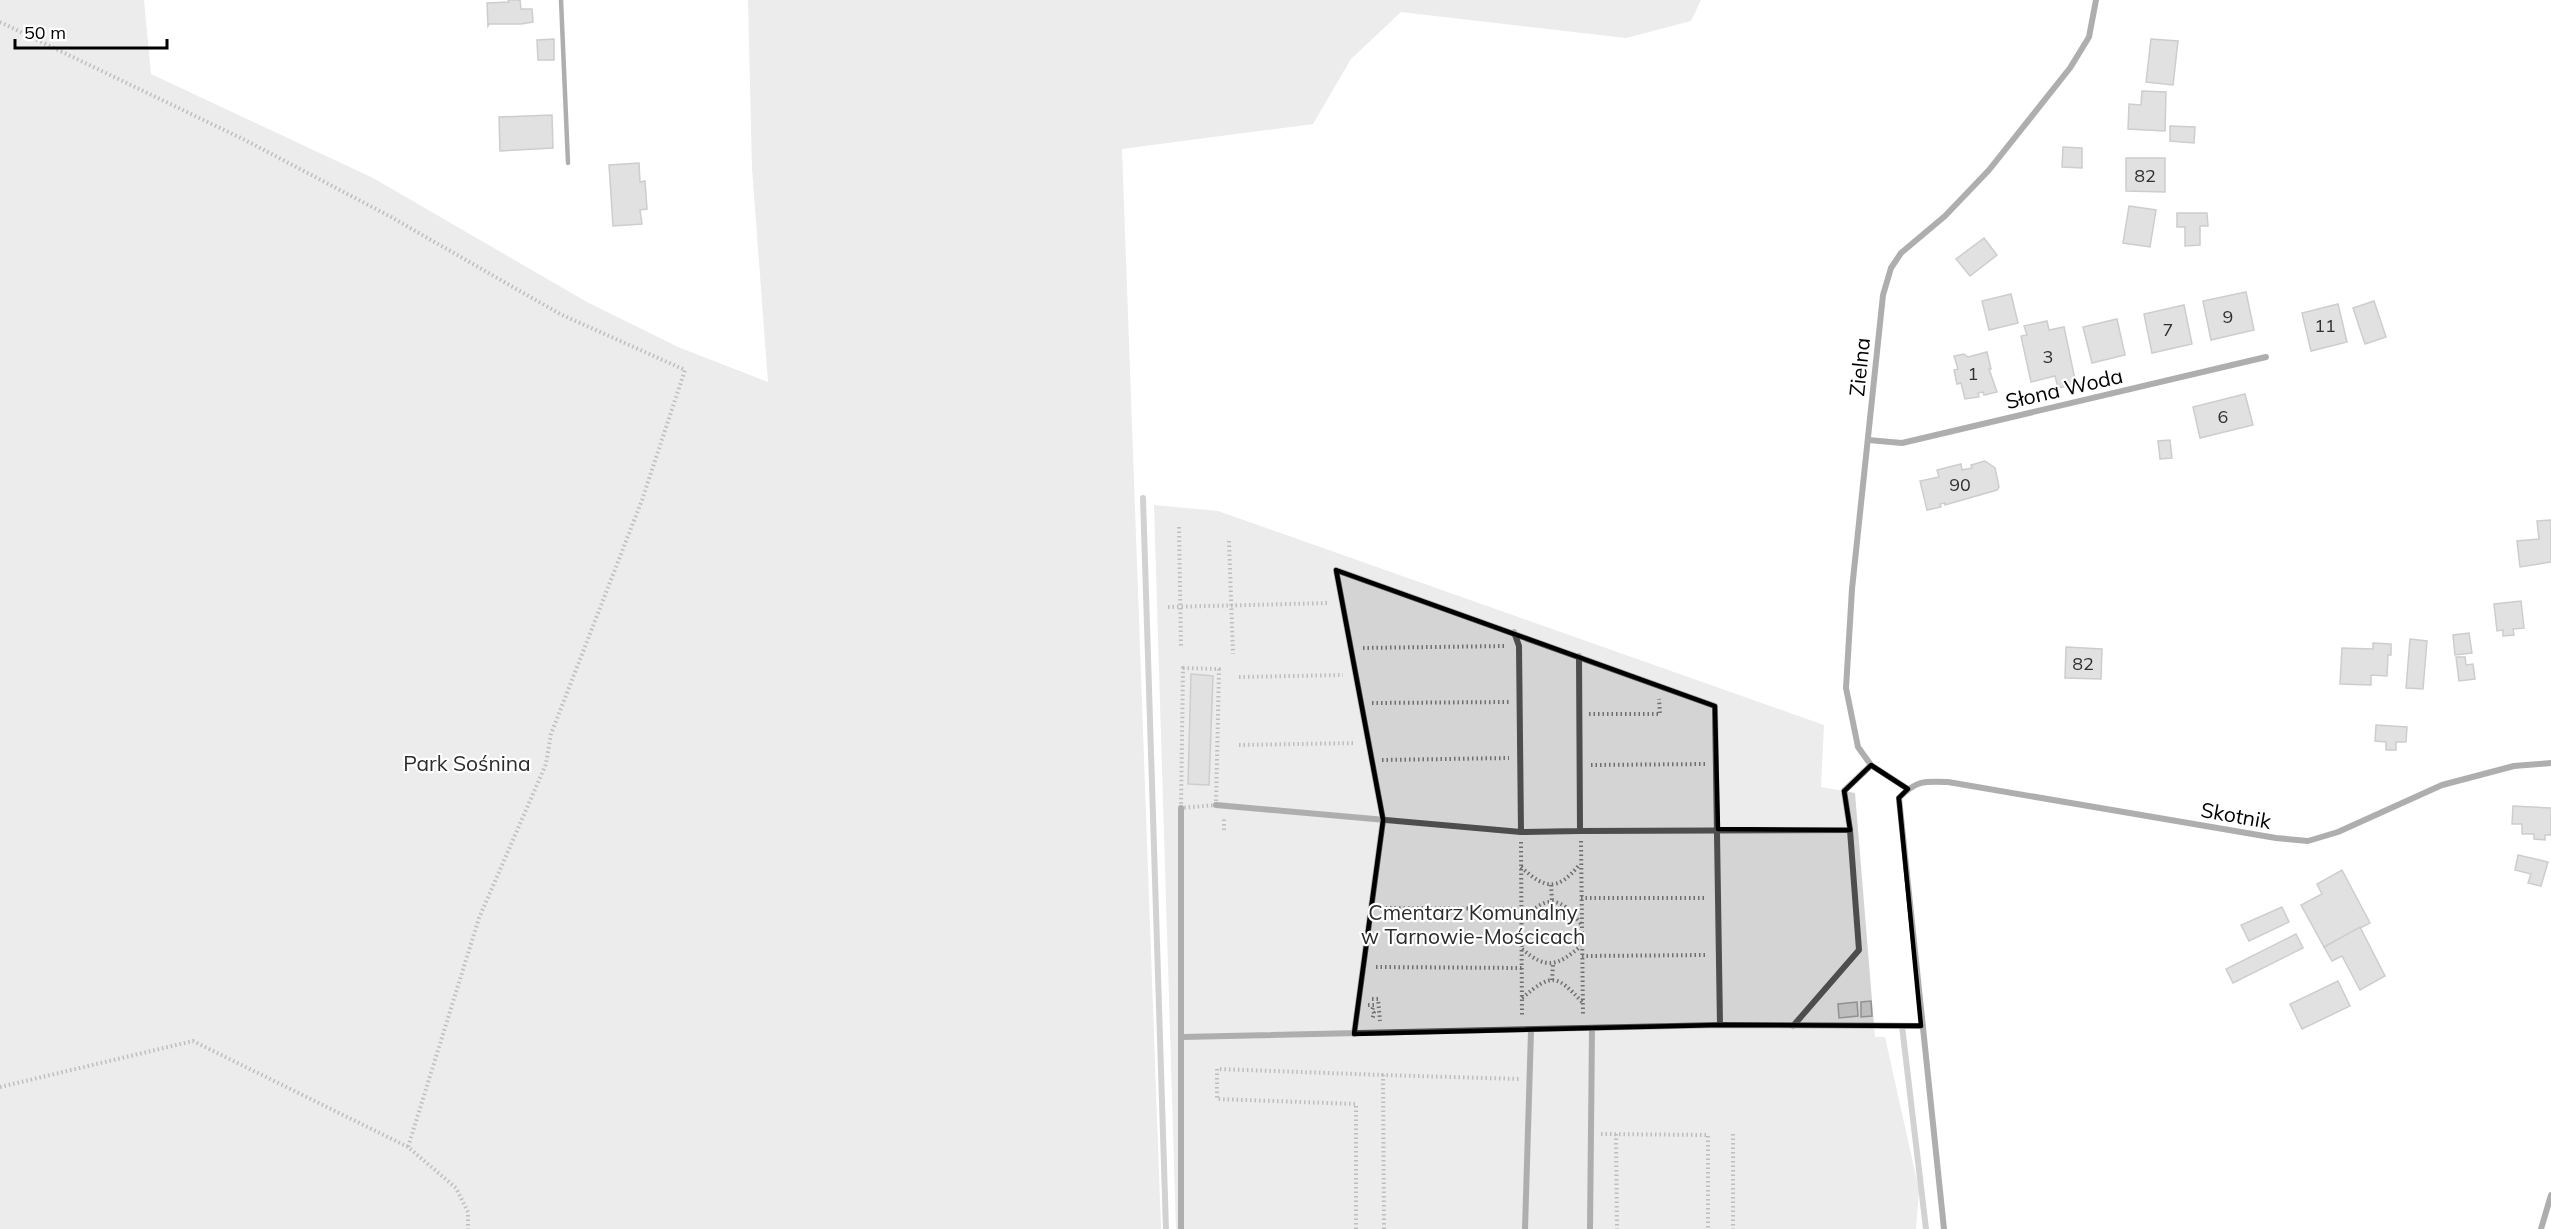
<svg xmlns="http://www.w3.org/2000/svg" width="2551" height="1229" font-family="Mulish,sans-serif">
  <rect width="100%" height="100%" fill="#fff"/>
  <!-- green -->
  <g fill="#d4d4d4">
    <polygon points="0,0 144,0 151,74 373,178 587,302 678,347 768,382 752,168 748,0 1701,0 1691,21 1626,38 1401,12 1351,59 1313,124 1122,149 1161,1229 0,1229"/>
    <polygon points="1154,505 1218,511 1824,725 1821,787 1855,793 1875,1037 1885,1037 1919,1190 1916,1229 1176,1229"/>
  </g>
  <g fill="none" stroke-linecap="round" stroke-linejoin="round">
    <!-- stream -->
    <g stroke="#9b9b9b" stroke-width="6">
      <polyline points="1143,498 1166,1229"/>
      <polyline points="1902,1026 1926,1229"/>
    </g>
  </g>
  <!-- building -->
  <g fill="#bdbdbd" stroke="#919191" stroke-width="1.5">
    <polygon points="508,0 520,0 521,9 532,9 533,22 521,24 489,24 488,26 487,3 509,2"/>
    <polygon points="554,39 554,60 538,60 537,40"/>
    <polygon points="2151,39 2178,41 2173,85 2146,82"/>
    <polygon points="2142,91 2166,92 2165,131 2128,129 2129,104 2141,105"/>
    <polygon points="552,115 553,148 500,151 499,117"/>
    <polygon points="2170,126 2195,127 2194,143 2170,141"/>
    <polygon points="2063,147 2082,148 2082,168 2062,167"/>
    <polygon points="2126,158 2165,158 2165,192 2126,191"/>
    <polygon points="639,163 640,182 645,181 647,209 640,210 642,224 613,226 609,165"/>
    <polygon points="2129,206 2156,210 2150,247 2123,243"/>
    <polygon points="2177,213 2207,213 2208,226 2200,226 2200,245 2185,246 2185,227 2177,227"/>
    <polygon points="1984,238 1997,255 1970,276 1956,259"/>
    <polygon points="2246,292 2254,330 2211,340 2203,301"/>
    <polygon points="2011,294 2018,323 1989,330 1982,301"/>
    <polygon points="2374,301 2386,337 2365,344 2353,308"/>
    <polygon points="2338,304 2347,342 2311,351 2302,313"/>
    <polygon points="2184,305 2192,344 2152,353 2144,314"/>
    <polygon points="2117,319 2125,355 2092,363 2083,327"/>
    <polygon points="2047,321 2049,330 2064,327 2076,384 2058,388 2055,376 2031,382 2021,336 2027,335 2024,326"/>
    <polygon points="1987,352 1991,369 1989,369 1997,392 1984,395 1983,392 1978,393 1979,397 1965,399 1961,383 1957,384 1954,370 1958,369 1954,356 1964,354 1968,357"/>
    <polygon points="2245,394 2253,425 2200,438 2193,407"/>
    <polygon points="2170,440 2172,458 2160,459 2158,441"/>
    <polygon points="1985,461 1995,468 1999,487 1997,490 1945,505 1945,503 1940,504 1941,507 1927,510 1920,481 1939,477 1937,470 1961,464 1962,470 1972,468 1971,465"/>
    <polygon points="2551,520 2551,562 2520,567 2517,541 2539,539 2537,521"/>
    <polygon points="2521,601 2524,628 2513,629 2514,635 2503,636 2503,630 2497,631 2494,604"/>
    <polygon points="2469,633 2472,653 2455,655 2453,635"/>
    <polygon points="2410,639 2427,641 2423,689 2406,688"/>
    <polygon points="2373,643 2391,644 2391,655 2388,655 2387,676 2371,675 2371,685 2340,684 2342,648 2373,649"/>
    <polygon points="2066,647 2102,649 2101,679 2065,678"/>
    <polygon points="2456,657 2465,657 2466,665 2473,664 2475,679 2459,681"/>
    <polygon points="1191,674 1213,676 1209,785 1188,784"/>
    <polygon points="2376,725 2407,727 2406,742 2396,742 2396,750 2386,750 2386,742 2375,741"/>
    <polygon points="2513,806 2551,808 2551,835 2545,835 2545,840 2534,839 2534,834 2522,834 2522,824 2512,824"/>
    <polygon points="2518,855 2548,862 2541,886 2528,883 2531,874 2515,870"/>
    <polygon points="2342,870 2370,923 2324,947 2301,905 2322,894 2317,884"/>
    <polygon points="2282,907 2289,922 2249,941 2241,925"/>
    <polygon points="2360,927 2385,976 2360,990 2342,956 2332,961 2324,947"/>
    <polygon points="2296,934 2303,948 2233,983 2226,969"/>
    <polygon points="2338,981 2350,1006 2302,1029 2290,1004"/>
    <polygon points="1871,1001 1872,1016 1861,1017 1861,1002"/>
    <polygon points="1857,1002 1858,1016 1839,1018 1838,1004"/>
  </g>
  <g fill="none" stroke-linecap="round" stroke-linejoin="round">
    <!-- path -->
    <g stroke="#6f6f6f" stroke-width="4" stroke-dasharray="1.5 3" stroke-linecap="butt">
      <polyline points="0,22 245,140 391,217 560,314 685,370 642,500 551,734 546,764 479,918 408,1147"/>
      <polyline points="1179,527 1181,646"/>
      <polyline points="1229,541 1233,654"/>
      <polyline points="1168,607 1329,603"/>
      <polyline points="1363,648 1506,646"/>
      <polygon points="1183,668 1219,669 1216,805 1181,808"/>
      <polyline points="1239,677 1343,675"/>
      <polyline points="1372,703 1509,702"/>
      <polyline points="1589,714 1660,714 1659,699"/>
      <polyline points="1239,745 1356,743"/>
      <polyline points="1382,760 1509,758"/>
      <polyline points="1591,765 1706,764"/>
      <polyline points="1224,830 1224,818"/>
      <polyline points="1581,841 1583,1016"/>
      <polyline points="1521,842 1522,1017"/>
      <path d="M 1521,867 C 1546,890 1558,891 1580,864"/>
      <polyline points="1551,885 1552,901"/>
      <polyline points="1581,898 1706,898"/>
      <polyline points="1381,908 1521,909"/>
      <path d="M 1522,920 C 1546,895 1560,895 1581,924"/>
      <path d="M 1522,949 C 1547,970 1557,966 1581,946"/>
      <polyline points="1582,956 1707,955"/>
      <polyline points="1376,967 1522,968"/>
      <polyline points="1552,980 1553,964"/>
      <path d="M 1522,998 C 1552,973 1556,974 1582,1002"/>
      <polyline points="1372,999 1378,999 1380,1021"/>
      <polyline points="1368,1005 1374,1005 1372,1010 1374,1013 1372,1020"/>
      <polyline points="0,1087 193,1041 408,1147 456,1188 468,1212 468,1229"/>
      <polyline points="1601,1134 1708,1135 1708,1229"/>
      <polyline points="1616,1134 1617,1229"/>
      <polyline points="1733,1134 1733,1229"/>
      <polyline points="1356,1229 1356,1104 1217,1099 1217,1069 1383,1075"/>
      <polyline points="1384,1229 1383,1075 1519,1079"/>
    </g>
    <!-- lane -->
    <polyline stroke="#4d4d4d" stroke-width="4.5" points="561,0 568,163"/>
    <!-- street -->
    <g stroke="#4d4d4d" stroke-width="6">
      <polyline points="1868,440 1902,443 2266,357"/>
      <polyline points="1908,789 1871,765 1858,747 1846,688 1852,589 1883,295 1891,268 1901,253 1945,216 1989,170 2070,68 2089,37 2096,0"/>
      <polyline points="1216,805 1521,832 1519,646 1514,632"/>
      <polyline points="1181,808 1181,1229"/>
      <polyline points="1580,831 1850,830"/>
      <polyline points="1521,832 1580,831 1579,656"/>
      <polyline points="1793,1026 1859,950 1850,830 1844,791 1871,765"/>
      <polyline points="1354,1034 1383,820 1336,570 1715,706 1720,1025"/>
      <polyline points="1182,1037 1720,1025 1921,1026"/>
      <polyline points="1525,1229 1531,1030"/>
      <polyline points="1590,1229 1592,1029"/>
      <path d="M 1944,1229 L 1899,798 C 1916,780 1925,781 1948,782 L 2276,838 L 2308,841 L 2338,832 L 2442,785 L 2514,766 L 2551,763"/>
      <polyline points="2541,1229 2551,1195"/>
    </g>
  </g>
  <!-- marked area -->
  <path d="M0 0H2551V1229H0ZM 1336,570 L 1715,706 L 1718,829 L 1850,830 L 1844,791 L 1871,765 L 1908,789 L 1899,798 L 1921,1026 L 1720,1025 L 1354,1034 L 1383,820 Z" fill="#fff" fill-opacity=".55" fill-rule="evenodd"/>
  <path fill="none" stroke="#000" stroke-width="4.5" stroke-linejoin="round" d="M 1336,570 L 1715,706 L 1718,829 L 1850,830 L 1844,791 L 1871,765 L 1908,789 L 1899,798 L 1921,1026 L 1720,1025 L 1354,1034 L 1383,820 Z"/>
  <g text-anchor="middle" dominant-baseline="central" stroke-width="4.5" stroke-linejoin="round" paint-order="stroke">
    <!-- number labels -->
    <g font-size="18" fill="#2f2f2f">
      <text x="2145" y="175">82</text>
      <text x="2228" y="316">9</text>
      <text x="2325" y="325">11</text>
      <text x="2168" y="329">7</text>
      <text x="2048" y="356">3</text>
      <text x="1973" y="373">1</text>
      <text x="2223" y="416">6</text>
      <text x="1960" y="484">90</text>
      <text x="2083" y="663">82</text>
    </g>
    <!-- street labels -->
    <g font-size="21" fill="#000" stroke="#fff">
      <text transform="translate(1859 367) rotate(-84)">Zielna</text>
      <text transform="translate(2064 388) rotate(-13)">Słona Woda</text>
      <text transform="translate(2236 815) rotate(10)">Skotnik</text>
    </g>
    <!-- park labels -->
    <g font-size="21" fill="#2b2b2b" stroke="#fff">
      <text x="467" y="763">Park Sośnina</text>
      <text x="1473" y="912">Cmentarz Komunalny<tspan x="1473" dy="24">w Tarnowie-Mościcach</tspan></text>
    </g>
  </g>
  <!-- scale -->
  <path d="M15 39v9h152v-9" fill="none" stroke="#000000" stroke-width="3"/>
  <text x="24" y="39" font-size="18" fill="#000000" stroke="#ffffff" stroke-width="4.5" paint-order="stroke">50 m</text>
</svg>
